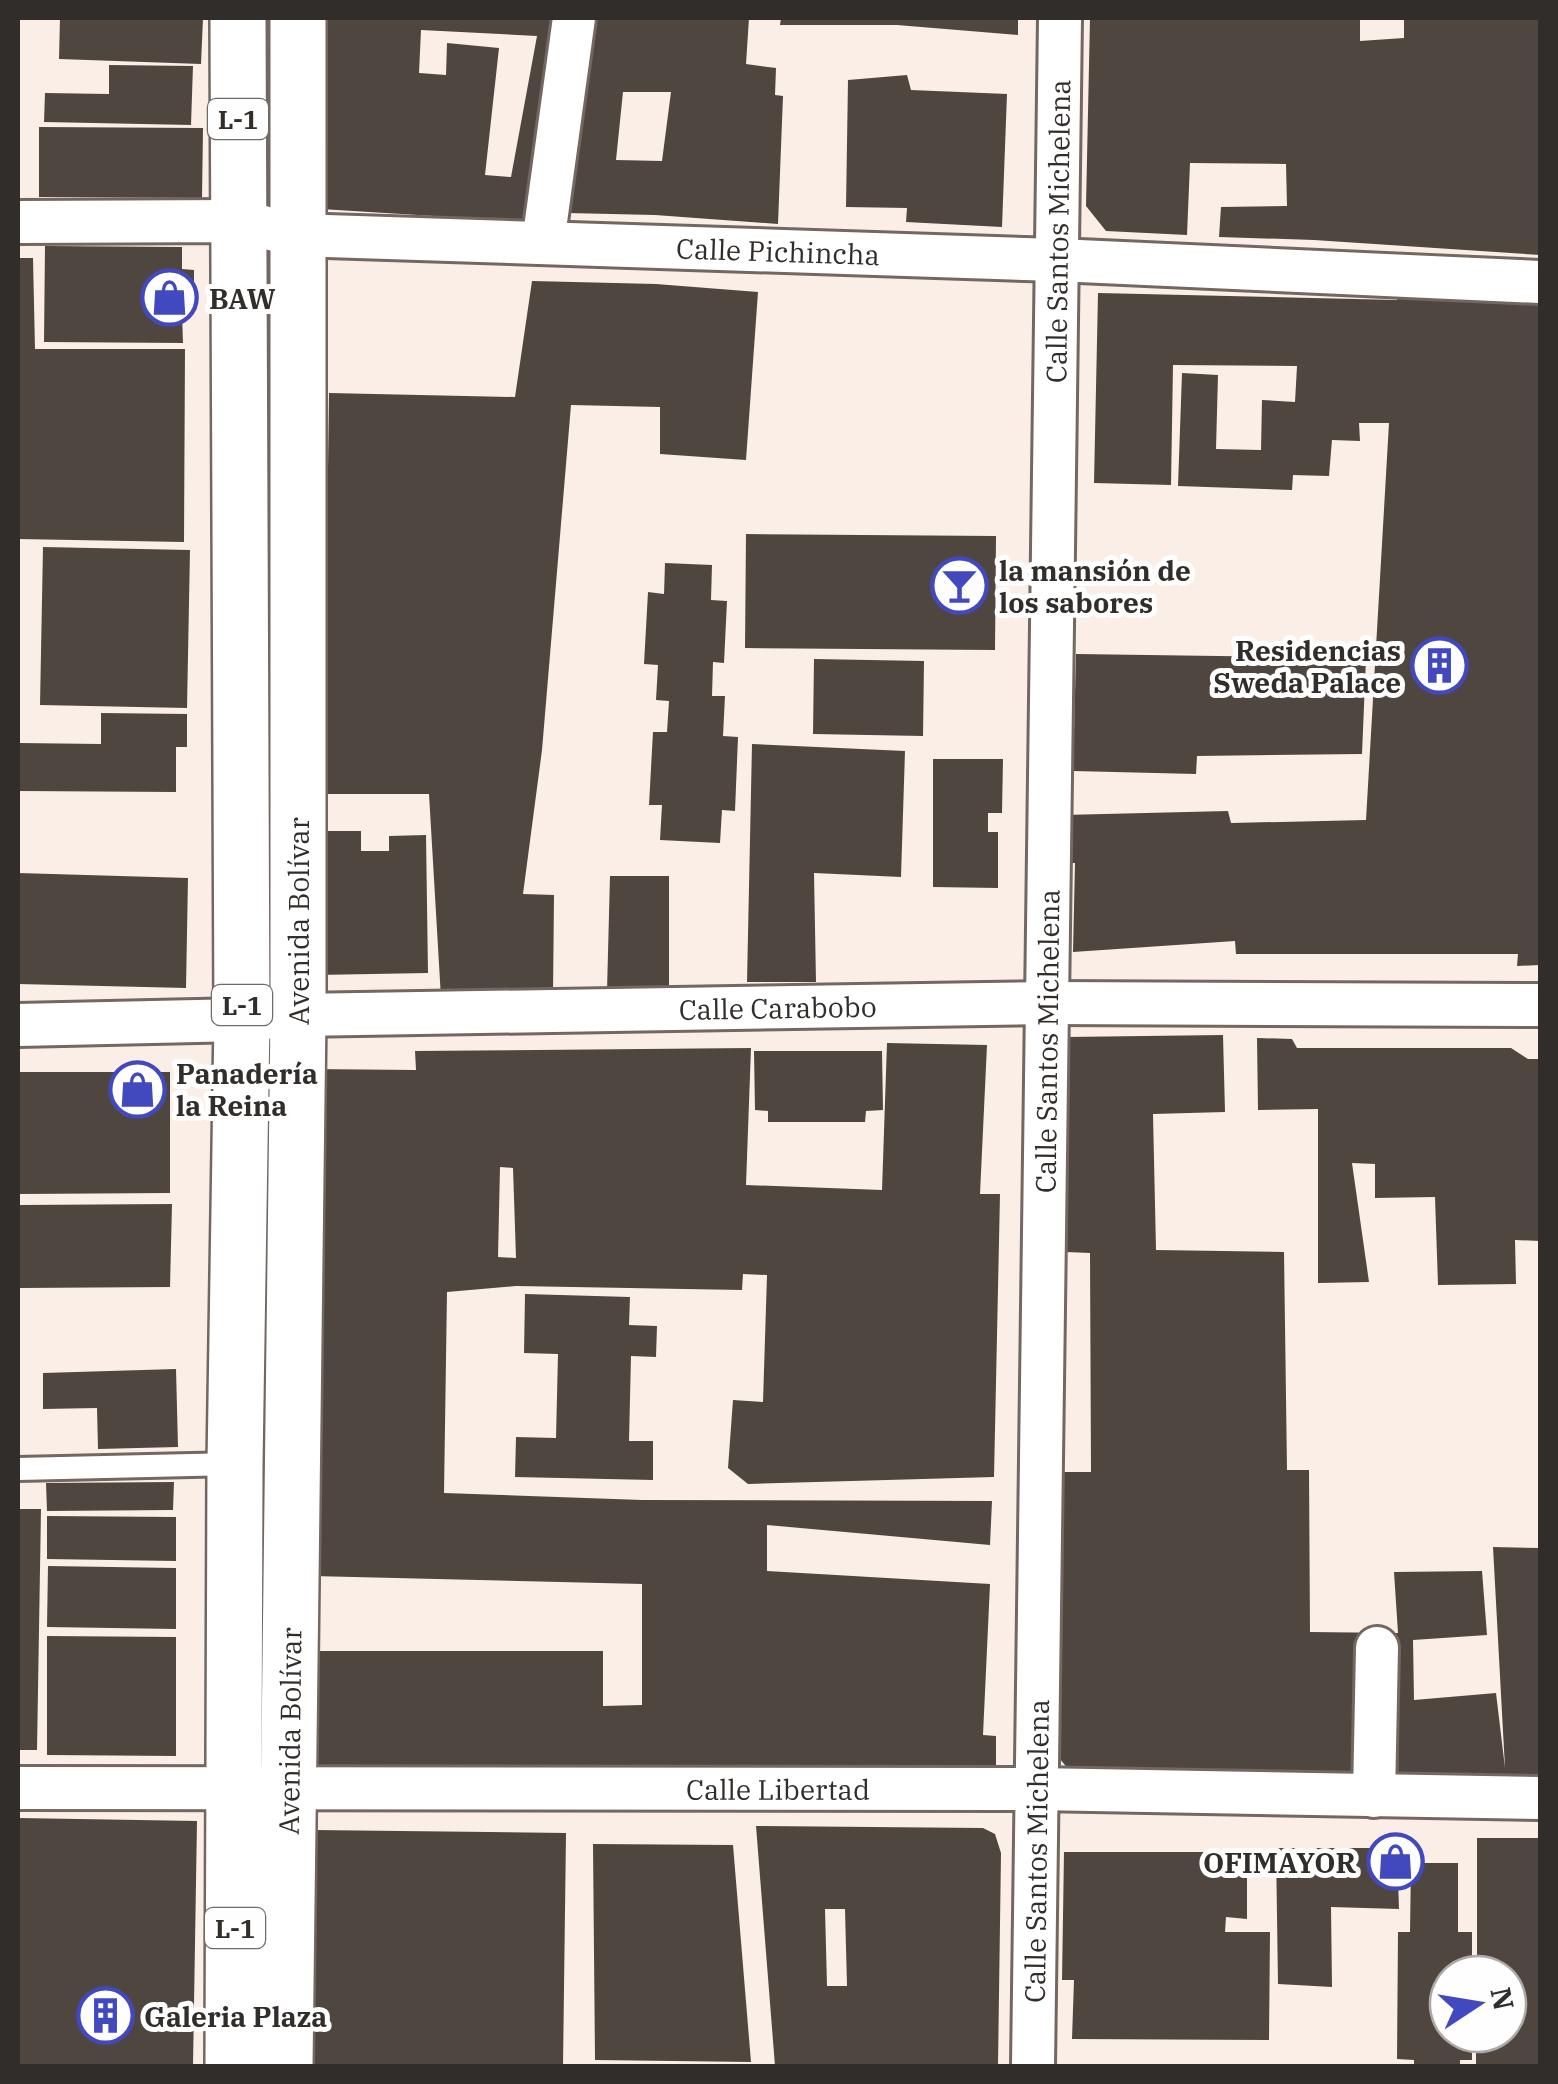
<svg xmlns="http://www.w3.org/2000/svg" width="1558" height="2084" font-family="'IBM Plex Serif',serif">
  <rect width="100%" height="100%" fill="#fbeee7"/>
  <!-- building -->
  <g fill="#504640" fill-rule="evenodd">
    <polygon points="60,18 203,18 201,64 59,59"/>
    <path d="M 325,18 L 559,18 L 532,222 L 321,209 ZM 421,30 L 537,36 L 511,177 L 485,175 L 499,48 L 447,43 L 446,75 L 419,73 Z"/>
    <path d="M 593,18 L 749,18 L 746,64 L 776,68 L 775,95 L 783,96 L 778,224 L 655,215 L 567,213 ZM 623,92 L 671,92 L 662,161 L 616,160 Z"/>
    <polygon points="781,18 1018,18 1018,35 897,25 780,25"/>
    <polygon points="1090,18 1360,18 1360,41 1404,38 1404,18 1540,18 1540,255 1314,240 1219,237 1221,207 1287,206 1286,164 1190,163 1187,235 1106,231 1086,206"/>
    <polygon points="109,65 193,66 191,125 44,122 45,93 109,94"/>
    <polygon points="907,75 911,90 1007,94 1002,227 906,222 907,208 846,207 848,80"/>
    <polygon points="39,127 203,128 202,198 39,197"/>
    <polygon points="45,246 182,247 182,269 194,270 194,313 182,313 183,343 44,342"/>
    <polygon points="18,258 33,258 35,349 185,349 184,542 18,539"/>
    <polygon points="532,281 656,284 758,292 746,460 660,454 660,407 571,405 542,750 523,894 554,895 553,995 441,998 429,794 320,794 326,619 329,393 515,397"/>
    <polygon points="1396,289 1540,294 1540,965 1517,966 1518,954 1236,954 1235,941 1073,952 1075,863 1064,863 1063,815 1228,811 1231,823 1366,820 1389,423 1359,423 1360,441 1332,440 1329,476 1293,475 1292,490 1178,486 1182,373 1218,375 1216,449 1261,450 1262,400 1295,402 1297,366 1173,365 1171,485 1094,483 1098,293 1397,300"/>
    <polygon points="746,534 996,536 995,650 745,648"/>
    <polygon points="43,547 190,550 187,708 40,705"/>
    <polygon points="665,563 712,565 711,600 727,601 724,663 713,662 712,696 725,696 723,736 738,737 735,811 722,810 720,843 660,840 662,805 649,805 653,732 667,732 669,701 656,700 658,665 644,664 648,592 664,594"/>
    <polygon points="1076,654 1366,658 1362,754 1197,756 1196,774 1073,771"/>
    <polygon points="814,659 924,661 923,736 813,734"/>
    <polygon points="101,713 187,714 187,747 176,747 176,792 18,791 18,743 101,744"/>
    <polygon points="752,744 905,751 901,877 814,873 816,982 747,982"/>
    <polygon points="933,759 1003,759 1002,813 988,813 988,832 998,832 998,888 933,887"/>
    <polygon points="314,831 361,831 361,851 389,851 389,836 426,835 428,973 316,975"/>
    <polygon points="18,873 188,878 186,988 18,984"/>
    <polygon points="610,876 669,876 669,990 607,991"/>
    <polygon points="1223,1035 1225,1112 1153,1114 1156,1250 1284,1252 1287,1470 1309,1470 1310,1632 1398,1633 1394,1572 1482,1571 1487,1635 1413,1640 1414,1700 1496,1693 1505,1768 1493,1547 1540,1548 1540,1783 1313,1772 1073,1775 1060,1759 1053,1741 1056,1472 1091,1472 1090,1253 1066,1252 1066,1037"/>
    <polygon points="1257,1038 1292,1039 1297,1048 1511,1048 1528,1059 1540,1059 1540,1241 1515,1240 1516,1284 1438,1285 1435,1197 1375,1198 1375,1164 1352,1163 1369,1282 1318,1283 1318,1109 1258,1110"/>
    <path d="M 887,1043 L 987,1045 L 980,1194 L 1000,1194 L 994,1477 L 748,1484 L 728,1468 L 733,1400 L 763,1402 L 767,1275 L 743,1274 L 742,1290 L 516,1286 L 447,1292 L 444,1493 L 642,1500 L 992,1501 L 990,1545 L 767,1525 L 767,1571 L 990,1584 L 983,1735 L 996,1736 L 996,1779 L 307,1767 L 297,1651 L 603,1651 L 603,1706 L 642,1705 L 642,1584 L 312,1576 L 308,1069 L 416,1070 L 415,1051 L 751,1048 L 746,1185 L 882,1190 ZM 500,1167 L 513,1168 L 516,1258 L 498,1257 Z"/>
    <polygon points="754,1051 882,1051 883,1110 866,1111 865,1122 768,1122 768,1111 755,1110"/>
    <polygon points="18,1072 170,1072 170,1193 18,1194"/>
    <polygon points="172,1204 170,1287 20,1288 20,1205"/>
    <polygon points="525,1294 630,1297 629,1325 657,1326 656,1357 631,1356 629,1441 653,1441 653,1480 515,1477 516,1437 556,1438 558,1354 524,1353"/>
    <polygon points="176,1369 178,1447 98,1449 97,1408 43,1409 43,1373"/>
    <polygon points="174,1482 173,1510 47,1511 46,1483"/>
    <polygon points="18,1509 41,1509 37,1750 18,1750"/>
    <polygon points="47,1516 176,1517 176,1561 47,1559"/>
    <polygon points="48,1566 176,1568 176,1629 47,1627"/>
    <polygon points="47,1636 176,1637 176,1756 47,1755"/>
    <polygon points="18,1818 197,1821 193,2066 18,2066"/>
    <path d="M 756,1826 L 983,1828 L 995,1834 L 1001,1853 L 998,2066 L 775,2066 ZM 825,1909 L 845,1909 L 847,1986 L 827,1986 Z"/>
    <polygon points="313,1830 566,1833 563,2066 312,2066"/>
    <polygon points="1477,1838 1540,1838 1540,2066 1476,2066 1476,2034 1508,2034 1508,1974 1477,1974"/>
    <polygon points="593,1844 733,1845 751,2062 595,2060"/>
    <polygon points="1276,1848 1397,1848 1399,1909 1331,1907 1332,1987 1278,1984"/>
    <polygon points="1064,1852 1227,1852 1226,1870 1247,1870 1247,1919 1226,1917 1225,1932 1270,1932 1269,2040 1072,2039 1074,1980 1062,1980"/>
    <polygon points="1411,1863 1458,1863 1458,1932 1472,1932 1472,1974 1448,1974 1448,2034 1472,2034 1472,2060 1460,2060 1460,2066 1414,2066 1414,2060 1397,2059 1398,1932 1410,1932"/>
  </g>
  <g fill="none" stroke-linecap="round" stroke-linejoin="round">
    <defs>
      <polyline id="lane" points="18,1469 235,1464"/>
      <g id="street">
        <path id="s1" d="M 18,222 L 238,221 L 296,235 L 1057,260 L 1540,282"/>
        <polyline points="543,243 574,18"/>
        <path id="s2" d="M 18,1025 L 242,1020 L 298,1015 L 1048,1003 L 1540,1005"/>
        <path id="s3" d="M 18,1788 L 1036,1789 L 1540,1798"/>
        <polyline points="1374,1796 1377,1648"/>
        <path id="s4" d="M 1033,2066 L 1060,18"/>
      </g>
      <g id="primary">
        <polyline points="233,2066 235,1464 242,1020 238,18"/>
        <path id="s5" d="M 285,2066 L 298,1015 L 298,18"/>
      </g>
    </defs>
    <!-- lane casing -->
    <use href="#lane" stroke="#726761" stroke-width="28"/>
    <!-- street casing -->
    <use href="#street" stroke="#726761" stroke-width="48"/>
    <!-- primary casing -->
    <use href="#primary" stroke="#726761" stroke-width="60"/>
    <!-- lane -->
    <use href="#lane" stroke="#fff" stroke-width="22"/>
    <!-- street -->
    <use href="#street" stroke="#fff" stroke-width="42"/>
    <!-- primary -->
    <use href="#primary" stroke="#fff" stroke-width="55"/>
  </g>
  <!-- icons -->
  <defs>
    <symbol id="shop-ring" viewBox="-11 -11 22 22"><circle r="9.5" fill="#fefefe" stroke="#4249be" stroke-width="1.5"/><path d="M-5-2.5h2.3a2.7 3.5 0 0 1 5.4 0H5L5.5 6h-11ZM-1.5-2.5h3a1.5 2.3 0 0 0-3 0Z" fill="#4249be"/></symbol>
    <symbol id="bar-ring" viewBox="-11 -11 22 22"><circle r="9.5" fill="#fefefe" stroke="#4249be" stroke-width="1.5"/><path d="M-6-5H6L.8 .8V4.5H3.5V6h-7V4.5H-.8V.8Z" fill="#4249be"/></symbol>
    <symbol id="building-ring" viewBox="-11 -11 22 22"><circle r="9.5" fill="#fefefe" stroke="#4249be" stroke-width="1.5"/><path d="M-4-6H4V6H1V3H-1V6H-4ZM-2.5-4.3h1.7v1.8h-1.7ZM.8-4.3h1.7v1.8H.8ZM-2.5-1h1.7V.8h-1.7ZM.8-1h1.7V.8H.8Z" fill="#4249be"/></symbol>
  </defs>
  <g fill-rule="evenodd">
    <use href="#shop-ring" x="138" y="266" width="63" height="63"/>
    <use href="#bar-ring" x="928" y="554" width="63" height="63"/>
    <use href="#building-ring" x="1408" y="634" width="63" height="63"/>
    <use href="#shop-ring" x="106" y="1058" width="63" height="63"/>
    <use href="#shop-ring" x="1364" y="1830" width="63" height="63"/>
    <use href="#building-ring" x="74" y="1984" width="63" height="63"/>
  </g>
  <g text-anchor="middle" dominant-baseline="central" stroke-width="10" stroke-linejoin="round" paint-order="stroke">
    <!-- shield labels -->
    <g fill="#fefefe" stroke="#6e6c6a" stroke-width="2.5">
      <rect x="208" y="99" width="60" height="40" rx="8"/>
      <rect x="212" y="985" width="60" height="40" rx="8"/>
      <rect x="205" y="1908" width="60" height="40" rx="8"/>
    </g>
    <g font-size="25" font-weight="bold" fill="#312d2a">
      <text x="238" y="119">L-1</text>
      <text x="242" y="1005">L-1</text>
      <text x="235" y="1928">L-1</text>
    </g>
    <!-- street labels -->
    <g font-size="28" fill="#312d2a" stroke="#fefefe">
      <text stroke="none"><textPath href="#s4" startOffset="1835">Calle Santos Michelena</textPath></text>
      <text stroke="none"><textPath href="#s1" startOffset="762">Calle Pichincha</textPath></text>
      <text stroke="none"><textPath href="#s5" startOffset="1145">Avenida Bolívar</textPath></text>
      <text stroke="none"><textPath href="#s2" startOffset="760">Calle Carabobo</textPath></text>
      <text stroke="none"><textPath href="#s4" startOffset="1025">Calle Santos Michelena</textPath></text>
      <text stroke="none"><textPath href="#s5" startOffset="335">Avenida Bolívar</textPath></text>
      <text stroke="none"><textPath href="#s3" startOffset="760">Calle Libertad</textPath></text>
      <text stroke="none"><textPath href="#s4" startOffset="215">Calle Santos Michelena</textPath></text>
    </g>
    <!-- poi labels -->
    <g font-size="28" font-weight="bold" fill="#312d2a" stroke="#fefefe" text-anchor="start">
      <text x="209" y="298">BAW</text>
      <text x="999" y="570">la mansión de<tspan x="999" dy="32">los sabores</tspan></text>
      <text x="1401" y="650" text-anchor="end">Residencias<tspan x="1401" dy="32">Sweda Palace</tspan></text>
      <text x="176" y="1073">Panadería<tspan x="176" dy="32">la Reina</tspan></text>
      <text x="1356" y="1862" text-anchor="end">OFIMAYOR</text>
      <text x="144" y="2016">Galeria Plaza</text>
    </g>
  </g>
  <!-- border -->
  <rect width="1558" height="2084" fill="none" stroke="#312d2a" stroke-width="40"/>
  <!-- north arrow -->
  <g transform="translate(1478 2004) rotate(78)"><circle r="48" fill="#fefefe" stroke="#acaaa9" stroke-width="2.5"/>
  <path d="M0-8L18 38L0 25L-18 38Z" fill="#4249be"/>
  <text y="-15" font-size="28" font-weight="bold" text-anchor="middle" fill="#312d2a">N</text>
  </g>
</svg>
